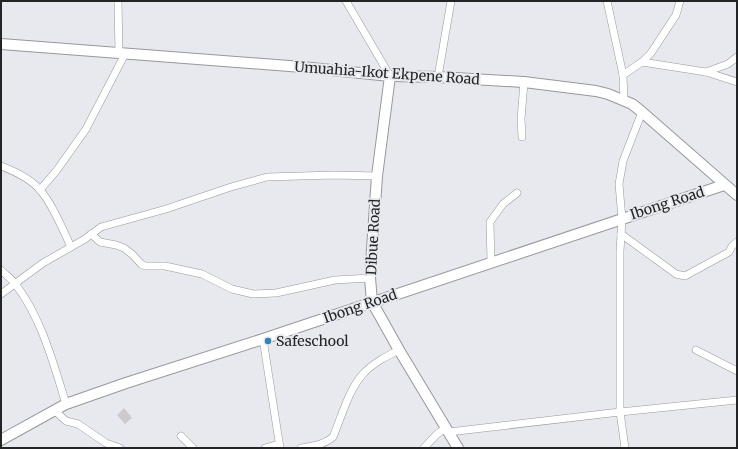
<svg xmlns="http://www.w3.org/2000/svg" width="738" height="449" font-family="Merriweather,serif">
  <rect width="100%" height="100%" fill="#e7e9ef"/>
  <!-- building -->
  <polygon fill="#cdc9cd" points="124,408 132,418 125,424 117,415"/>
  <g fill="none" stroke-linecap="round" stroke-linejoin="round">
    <defs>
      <g id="street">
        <polyline points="118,1 119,53"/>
        <polyline points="346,1 390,76"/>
        <polyline points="607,1 623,75 624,101"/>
        <polyline points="642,62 706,72 737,82"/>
        <polyline points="706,72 728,64 737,57"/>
        <polyline points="623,75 642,62 651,53 676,15 680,1"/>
        <polyline points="438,77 451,1"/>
        <polyline points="522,137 521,119 524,82"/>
        <path d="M 1,166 C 14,171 31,179 40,190 C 52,203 63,230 71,247"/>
        <polyline points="40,190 57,170 86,129 125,54"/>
        <polyline points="91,234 100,242 116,245 124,248 133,255 141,264 145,266 165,266 202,274 232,289 253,294 276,293 335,280 370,278"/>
        <polyline points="621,234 676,274 685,276 729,252 732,246 737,242"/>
        <polyline points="491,262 490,222 503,204 517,193"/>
        <path d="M 1,270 C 6,275 12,279 16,285 C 41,317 54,365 66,404"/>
        <polyline points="1,294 43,263 85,239 101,227 166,209 231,187 267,177 334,175 377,176"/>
        <polyline points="263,339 280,448"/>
        <polyline points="696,350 737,371"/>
        <polyline points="54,410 66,421 78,424 106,443 120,448"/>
        <polyline points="449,432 620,412 737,400"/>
        <polyline points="181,436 193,448"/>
        <polyline points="265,448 279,444"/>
        <path d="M 301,448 C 312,446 324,445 333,437 C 341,418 349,389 363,374 C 373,363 387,356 399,350"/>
        <polyline points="424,448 437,434 446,428"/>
        <polyline points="625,448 620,412 620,251 622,219 619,184 623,161 642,112"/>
      </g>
      <g id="secondary">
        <polyline points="1,44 302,67 390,76 438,77 524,82 596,91 608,94 632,104 642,112 737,195"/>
        <polyline points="390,76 377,176 370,278 372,302 399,350 458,448"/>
        <polyline points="1,440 66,404 126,383 263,339 724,185"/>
      </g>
    </defs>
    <!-- street casing -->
    <use href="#street" stroke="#96989d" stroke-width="8"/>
    <!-- secondary casing -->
    <use href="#secondary" stroke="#96989d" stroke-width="12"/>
    <!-- street -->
    <use href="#street" stroke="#fff" stroke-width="7"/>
    <!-- secondary -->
    <use href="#secondary" stroke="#fff" stroke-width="10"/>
  </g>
  <!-- markers -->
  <circle fill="#3185b5" stroke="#e7e9ef" stroke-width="1.5" cx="268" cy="341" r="4"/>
  <g text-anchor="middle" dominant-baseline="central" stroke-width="4" stroke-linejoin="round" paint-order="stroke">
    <!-- street labels -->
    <g font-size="14" fill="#232426" stroke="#e7e9ef">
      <text transform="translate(387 73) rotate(4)">Umuahia-Ikot Ekpene Road</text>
      <text transform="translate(667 203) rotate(-18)">Ibong Road</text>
      <text transform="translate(373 237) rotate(-87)">Dibue Road</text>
      <text transform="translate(360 306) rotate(-19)">Ibong Road</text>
    </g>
    <!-- poi labels -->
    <g font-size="14" fill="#232426" stroke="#e7e9ef" text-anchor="start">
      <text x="276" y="341">Safeschool</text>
    </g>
  </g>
  <!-- border -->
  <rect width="738" height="449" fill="none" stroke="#232426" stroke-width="4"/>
</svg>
